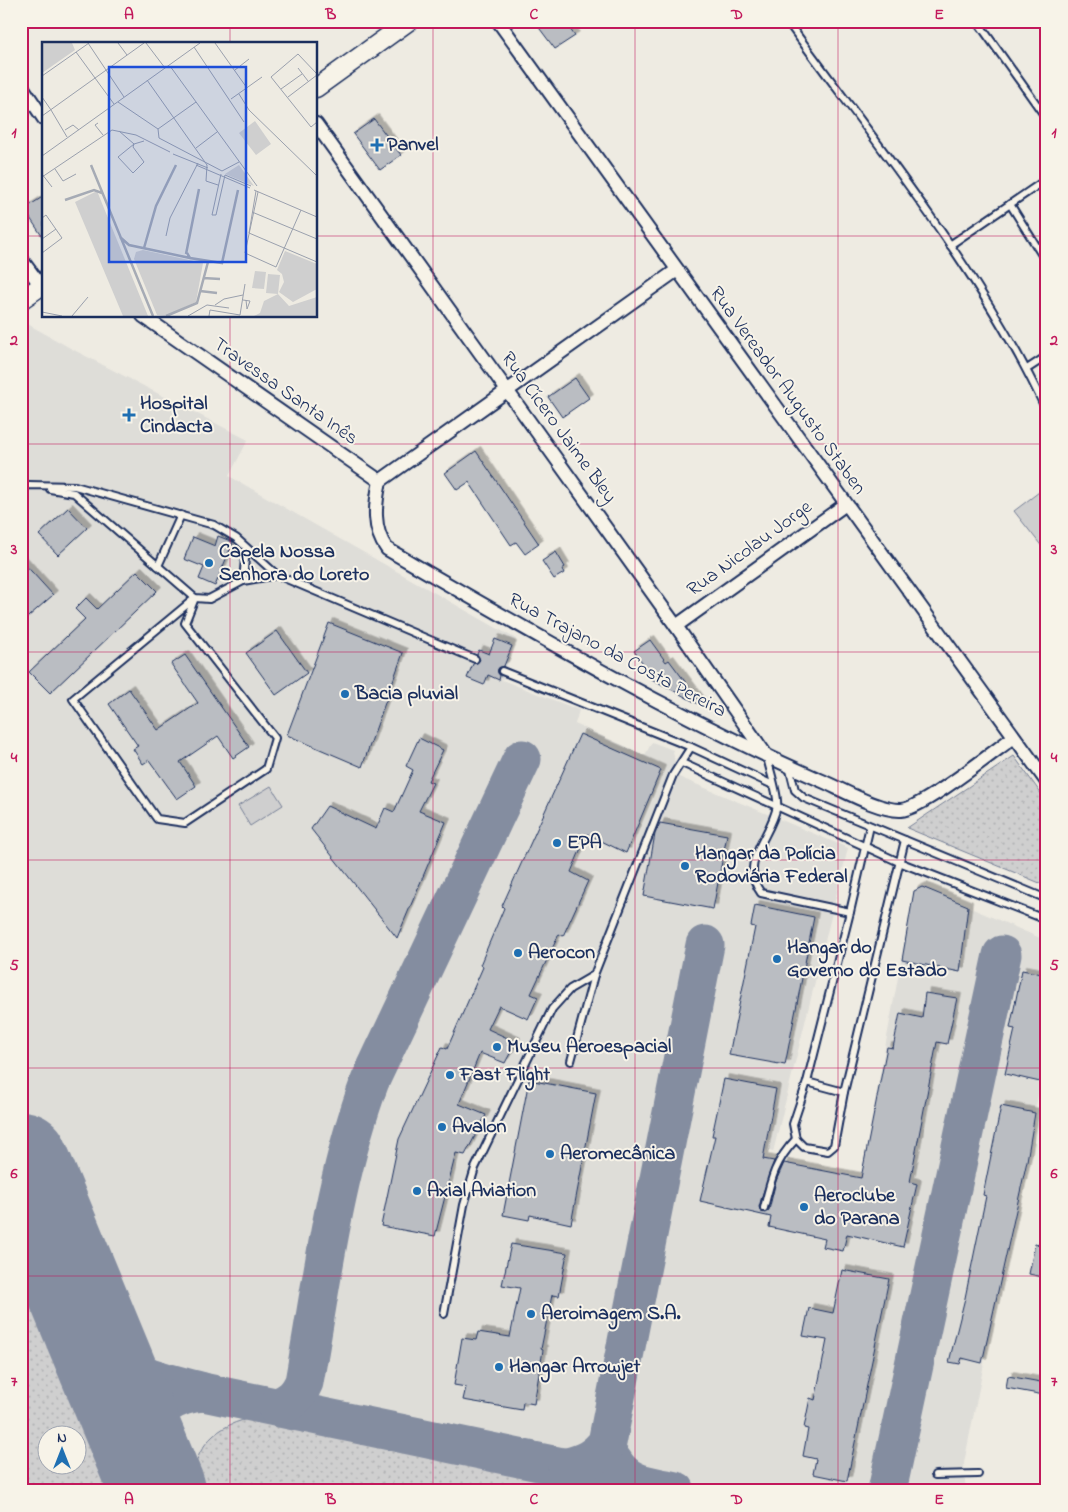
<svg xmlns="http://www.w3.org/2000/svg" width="1068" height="1512" font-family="'Indie Flower',sans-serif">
  <defs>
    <pattern id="grass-dots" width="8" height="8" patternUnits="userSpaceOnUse" patternTransform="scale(1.25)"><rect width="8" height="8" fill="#cfcfcf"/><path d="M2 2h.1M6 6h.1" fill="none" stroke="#b1b2b4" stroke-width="1.8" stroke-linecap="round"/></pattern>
    <filter id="shadow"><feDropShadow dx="4.5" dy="-4.5" stdDeviation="0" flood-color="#0004"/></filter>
  </defs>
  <rect width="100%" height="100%" fill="#eeebe2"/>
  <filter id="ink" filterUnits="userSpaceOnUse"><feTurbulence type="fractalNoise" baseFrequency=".02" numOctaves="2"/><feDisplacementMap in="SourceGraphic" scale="10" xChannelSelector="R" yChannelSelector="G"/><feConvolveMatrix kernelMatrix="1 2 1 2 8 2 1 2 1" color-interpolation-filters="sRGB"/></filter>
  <g filter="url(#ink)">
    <!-- built -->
    <path fill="#deddd8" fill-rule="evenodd" d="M 24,322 L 72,349 L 248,440 L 229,476 L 516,639 L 502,680 L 579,710 L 575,724 L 645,755 L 652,742 L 673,750 L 675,764 L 667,772 L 848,848 L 773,1152 L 765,1150 L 753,1207 L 773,1211 L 783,1163 L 861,1178 L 914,891 L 922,887 L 1047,941 L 1047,1051 L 964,1463 L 965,1482 L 967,1491 L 21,1491 L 21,324 ZM 48,1434 L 78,1434 L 78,1464 L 48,1464 Z"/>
    <!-- grass -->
    <g fill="url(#grass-dots)" stroke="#757f96" fill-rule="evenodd">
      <polygon points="1014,756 1047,802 1047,886 907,828"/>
      <path d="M 21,1237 L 124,1491 L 21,1491 ZM 48,1434 L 78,1434 L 78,1464 L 48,1464 Z"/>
      <path d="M 248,1419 L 267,1421 L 597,1491 L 195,1491 C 188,1454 213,1426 248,1419 Z"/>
    </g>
    <!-- garden -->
    <g fill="#cfcfcf" stroke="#757f96">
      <polygon points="1047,486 1047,553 1014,511"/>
      <polygon points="271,786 283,805 250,826 238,806"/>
    </g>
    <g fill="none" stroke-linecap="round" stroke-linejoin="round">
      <!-- taxiway -->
      <g stroke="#848da0" stroke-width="39">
        <path d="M 88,1321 C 99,1336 109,1352 123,1363 C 142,1379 180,1385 203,1392 L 630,1481"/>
        <path d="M 277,1407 C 291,1402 298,1396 304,1382 C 322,1282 334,1177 370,1081 L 522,759"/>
        <path d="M 613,1461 C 627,1486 650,1485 676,1491"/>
        <path d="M 148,1467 C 148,1458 145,1446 146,1436 C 150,1407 178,1394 203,1392"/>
        <path d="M 567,1467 C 585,1463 595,1458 607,1443 L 705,945"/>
        <polyline points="887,1491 1002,955"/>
      </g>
      <!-- runway -->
      <polyline stroke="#848da0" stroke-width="96" points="21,1159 158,1491"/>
    </g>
    <!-- building -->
    <g fill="#babdc2" stroke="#1b2f5e" filter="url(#shadow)">
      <polygon points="534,21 564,21 575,36 555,49"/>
      <polygon points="374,119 401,155 380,170 353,134"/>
      <polygon points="44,196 44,239 24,209"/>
      <polygon points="575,378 589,398 562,417 548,397"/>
      <polygon points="476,451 539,544 525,554 516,542 511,545 469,482 457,490 445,473"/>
      <polygon points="68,508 87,528 58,555 39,535"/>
      <polygon points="218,536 233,542 215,586 199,579 204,567 184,559 193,537 215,546"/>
      <polygon points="556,552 565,567 562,569 564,573 554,579 542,561"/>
      <polygon points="21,560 53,595 21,623"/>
      <polygon points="137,571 157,591 50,693 29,672 85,619 75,609 86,598 97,609"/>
      <polygon points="329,623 403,653 362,767 287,735"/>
      <polygon points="277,631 307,673 276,695 246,653"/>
      <polygon points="495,639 512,646 504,666 498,669 500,676 499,680 488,675 484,685 467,678 473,664 480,660 477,654 479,650 489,654"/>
      <polygon points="650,640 666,662 669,660 704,707 646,676 650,673 634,651"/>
      <polygon points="185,655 249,747 233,758 218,736 180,762 196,786 177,799 149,760 143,764 133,749 138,746 109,704 129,689 158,730 198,703 171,664"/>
      <polygon points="580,734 661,770 626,853 587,834 571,872 588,881 563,936 559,934 531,994 538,997 528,1019 499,1006 488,1029 516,1042 505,1063 480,1053 459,1104 486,1115 465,1155 456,1153 435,1236 381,1226 399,1139 442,1047 447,1049 483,967 480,965 504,908 502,906"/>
      <polygon points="419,738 443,750 428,781 433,783 419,811 446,822 397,938 311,829 327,806 376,829 385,808 394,812 413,770 406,766"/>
      <polygon points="660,823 727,835 713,909 644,896 655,834"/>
      <polygon points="922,887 968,906 960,972 902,960 914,891"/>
      <polygon points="755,905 814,917 785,1065 729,1055 755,927 751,926"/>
      <polygon points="1022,970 1047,975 1047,1051 1040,1082 1005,1074 1015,1029 1010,1028"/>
      <polygon points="925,993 957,998 947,1044 937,1042 910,1182 917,1184 903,1247 847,1234 843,1251 823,1247 825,1239 769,1227 771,1217 700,1201 715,1136 712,1136 724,1079 776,1089 763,1159 774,1161 762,1196 759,1207 761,1212 765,1213 769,1210 776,1181 784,1163 861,1178 887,1047 893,1048 900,1013 922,1018"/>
      <polygon points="529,1080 596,1093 571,1224 530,1215 529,1220 503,1215"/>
      <polygon points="1001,1106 1035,1113 1027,1161 982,1363 962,1358 960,1364 949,1362 965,1298 986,1196 983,1195"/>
      <polygon points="511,1244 567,1253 559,1296 552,1295 541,1349 543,1350 534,1404 523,1402 522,1410 463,1400 466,1387 454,1385 462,1338 476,1340 478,1332 510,1337 520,1288 502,1285"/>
      <polygon points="1035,1244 1047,1246 1047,1278 1029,1274"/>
      <polygon points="842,1270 889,1279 847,1481 813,1474 816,1459 803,1456 808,1429 804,1428 810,1398 815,1400 827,1340 803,1336 809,1308 833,1313"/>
      <polygon points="1008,1376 1046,1383 1044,1395 1006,1388"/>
    </g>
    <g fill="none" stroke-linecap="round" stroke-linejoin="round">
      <defs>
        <g id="lane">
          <path d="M 787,21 C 877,145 983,273 1047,412"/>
          <polyline points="977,21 1047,119"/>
          <polyline points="1010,204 1047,263"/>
          <polyline points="950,245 1047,179"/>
          <polyline points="1027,369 1047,356"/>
          <polyline points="21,487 28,485 75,486 214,525 236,538 277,575 475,659"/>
          <polyline points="50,489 74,493 195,598 209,599 243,581 277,575"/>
          <polyline points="158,566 181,515"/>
          <polyline points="243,581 246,548"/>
          <polygon points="195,598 185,623 275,738 266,769 185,823 157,819 73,699"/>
          <polyline points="502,671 691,747 773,785"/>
          <path d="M 767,757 C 769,768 779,796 777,806 C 771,838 738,861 761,893 L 850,912"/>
          <polyline points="682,763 899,862 1047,920"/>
          <polyline points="789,766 795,790 804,798 1047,899"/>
          <polyline points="870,826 850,912 807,1082 793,1124 796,1139 804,1147 828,1151 834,1146 844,1092 905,840"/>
          <polyline points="571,1061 594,975"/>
          <polyline points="807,1082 844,1092"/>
          <path d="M 764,1208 C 771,1179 775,1161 796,1139"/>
          <polyline points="444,1314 464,1205 475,1168 552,1009 570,989 594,975 673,775 691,747"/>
          <polyline points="935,1475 978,1474"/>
        </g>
        <g id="street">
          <polyline points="498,21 1047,782"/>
          <polyline points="21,85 44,119"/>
          <polyline points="316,124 676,626 766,755"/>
          <polyline points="21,259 41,286"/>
          <polyline points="143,316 380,481"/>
          <path d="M 380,481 C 375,504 372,529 387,549 C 529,631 670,714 820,780 C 841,789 879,811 901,810 C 922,809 993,752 1014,737"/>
          <polyline points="380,481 677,270"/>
          <polyline points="676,626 846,504"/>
        </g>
        <g id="secondary">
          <polyline points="316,88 409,21"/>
          <polyline points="21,300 44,284"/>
        </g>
      </defs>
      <!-- lane casing -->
      <use href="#lane" stroke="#1b2f5e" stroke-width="10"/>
      <!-- street casing -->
      <use href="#street" stroke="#1b2f5e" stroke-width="16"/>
      <!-- secondary casing -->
      <use href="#secondary" stroke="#1b2f5e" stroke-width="21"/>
      <!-- lane -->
      <use href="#lane" stroke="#f7f3e8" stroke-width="6"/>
      <!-- street -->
      <use href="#street" stroke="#f7f3e8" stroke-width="12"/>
      <!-- secondary -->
      <use href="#secondary" stroke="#f7f3e8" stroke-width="18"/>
    </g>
  </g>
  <!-- grid -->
  <path fill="none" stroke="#c2185b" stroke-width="1" stroke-opacity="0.55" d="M 230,21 L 230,44M 433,21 L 433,1491M 635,21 L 635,1491M 838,21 L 838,1491M 21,236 L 44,236M 316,236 L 1047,236M 230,316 L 230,1491M 21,444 L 1047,444M 21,652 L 1047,652M 21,860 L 1047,860M 21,1068 L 1047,1068M 21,1276 L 1047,1276"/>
  <!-- markers -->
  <g fill="#1f6fb2" stroke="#f7f3e8" stroke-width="2">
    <path d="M374.5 137.5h5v5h5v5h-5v5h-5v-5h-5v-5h5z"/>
    <path d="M126.5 407.5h5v5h5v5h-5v5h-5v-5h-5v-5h5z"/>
    <circle cx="209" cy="563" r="5"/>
    <circle cx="345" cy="694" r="5"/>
    <circle cx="557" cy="843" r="5"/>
    <circle cx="685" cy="866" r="5"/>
    <circle cx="518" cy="953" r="5"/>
    <circle cx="777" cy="959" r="5"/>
    <circle cx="497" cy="1047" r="5"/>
    <circle cx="450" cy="1075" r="5"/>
    <circle cx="442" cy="1127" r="5"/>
    <circle cx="550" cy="1154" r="5"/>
    <circle cx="417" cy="1191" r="5"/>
    <circle cx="804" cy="1207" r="5"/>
    <circle cx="531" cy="1314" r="5"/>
    <circle cx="499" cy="1367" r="5"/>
  </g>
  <g text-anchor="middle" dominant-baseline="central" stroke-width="4" stroke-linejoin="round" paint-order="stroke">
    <!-- poi labels -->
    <g font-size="20" font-weight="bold" fill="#1b2f5e" stroke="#f7f3e8" text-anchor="start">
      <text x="387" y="145">Panvel</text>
      <text x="140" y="404">Hospital<tspan x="140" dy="23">Cindacta</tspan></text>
      <text x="219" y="552">Capela Nossa<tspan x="219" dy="23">Senhora do Loreto</tspan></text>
      <text x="355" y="694">Bacia pluvial</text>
      <text x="567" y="843">EPA</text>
      <text x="695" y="854">Hangar da Polícia<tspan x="695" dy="23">Rodoviária Federal</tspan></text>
      <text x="787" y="948">Hangar do<tspan x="787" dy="23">Governo do Estado</tspan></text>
      <text x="528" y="953">Aerocon</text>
      <text x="507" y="1047">Museu Aeroespacial</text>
      <text x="460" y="1075">Fast Flight</text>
      <text x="452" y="1127">Avalon</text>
      <text x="560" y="1154">Aeromecânica</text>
      <text x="427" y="1191">Axial Aviation</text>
      <text x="814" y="1196">Aeroclube<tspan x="814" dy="23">do Parana</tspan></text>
      <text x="541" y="1314">Aeroimagem S.A.</text>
      <text x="509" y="1367">Hangar Arrowjet</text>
    </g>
    <!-- street labels -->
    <g font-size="20" fill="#1b2f5e" stroke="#f7f3e8">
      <text transform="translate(787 391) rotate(54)">Rua Vereador Augusto Staben</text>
      <text transform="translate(285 392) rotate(35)">Travessa Santa Inês</text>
      <text transform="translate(558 428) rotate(54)">Rua Cícero Jaime Bley</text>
      <text transform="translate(750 549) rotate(-36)">Rua Nicolau Jorge</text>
      <text transform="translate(617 656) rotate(28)">Rua Trajano da Costa Pereira</text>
    </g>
  </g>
  <!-- overview -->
  <g transform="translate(42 42)">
    <rect width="275" height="275" fill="#eeebe2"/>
    <path d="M 197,123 L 212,144 L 183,132 ZM 55,149 L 106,274 L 81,274 L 33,160 ZM 101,208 L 161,221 L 154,260 L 123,274 L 115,273 L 92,217 L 94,210 Z" fill="#cfcfcf"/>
    <path d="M 243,209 L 275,222 L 275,247 L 251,260 L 237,250 L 242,240 L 240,232 L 235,228 ZM 236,252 L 247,264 L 275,255 L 275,274 L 212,274 L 218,271 L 222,259 Z" fill="#cfcfcf"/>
    <path d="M 0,1 L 30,1 L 33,8 L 0,31 ZM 213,79 L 229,102 L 214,113 L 197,91 ZM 213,229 L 224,230 L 222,247 L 210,246 ZM 226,232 L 238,233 L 236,252 L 224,251 Z" fill="#cfcfcf"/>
    <path fill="none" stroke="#a6abb5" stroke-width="2.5" d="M 49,123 L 111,274M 23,158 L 52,148 L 60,151M 78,195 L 87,203 L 148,216M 102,206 L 114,164 L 134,123M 145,211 L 148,216 L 180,221 L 196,148M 144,212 L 157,147M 161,236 L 178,237M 158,249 L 175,251M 124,274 L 155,261 L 166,220"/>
    <path fill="none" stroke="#9aa0ad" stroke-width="1" d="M 46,1 L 82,55M 76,1 L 85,13M 104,1 L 123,26M 173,1 L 205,46M 152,5 L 202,80M 34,10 L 72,62M 128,24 L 215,144M 256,26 L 266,39M 193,28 L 207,17M 275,32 L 256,12 L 229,35 L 269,85 L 275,80M 0,34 L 47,1M 105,38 L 165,123 L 164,139 L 176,143M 239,47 L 260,32M 197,52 L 207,68 L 275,134M 0,55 L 9,68M 246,55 L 275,33M 189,57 L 220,35M 76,60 L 116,87M 9,68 L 25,95M 0,74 L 102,1M 56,81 L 53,83 L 61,93M 116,87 L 117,96 L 180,129 L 197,120M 116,87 L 154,60M 23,88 L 31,83 L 37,88M 77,89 L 92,102 L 102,99M 92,102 L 91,105 L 102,120 L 91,131 L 76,115 ZM 154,106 L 175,90M 131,112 L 166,126M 0,114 L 158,1M 154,123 L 208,146M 13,127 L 21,139 L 34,132M 0,132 L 10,145M 179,132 L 170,173 L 174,173 L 183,133M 183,133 L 209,144M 0,135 L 70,88 L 94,93 L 128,110M 212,148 L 275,175M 216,150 L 203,211 L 234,225 L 259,168M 210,170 L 275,197M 0,176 L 4,173 L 20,196 L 0,211M 207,191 L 275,220M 207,191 L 214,149M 124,194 L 128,176 L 156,121M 0,197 L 14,187M 201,258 L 208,259 L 205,267 L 204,258M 173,263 L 182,257 L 201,253M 0,270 L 20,274M 30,274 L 46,255M 146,274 L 165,263 L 187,266M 167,274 L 168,268 L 198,273 L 203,242"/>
    <path fill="#1d4ed8" fill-opacity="0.15" stroke="#1d4ed8" stroke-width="2.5" d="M 67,25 L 204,25 L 204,220 L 67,220 Z"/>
    <rect width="275" height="275" fill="none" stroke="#1b2f5e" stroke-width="2.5"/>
  </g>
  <!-- margin -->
  <rect width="1068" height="1512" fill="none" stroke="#f7f3e8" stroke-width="55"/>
  <!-- north arrow -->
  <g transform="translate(62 1450)"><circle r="24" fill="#f7f3e8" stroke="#9fa5b1"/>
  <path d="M0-4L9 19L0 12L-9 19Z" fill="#1f6fb2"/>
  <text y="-8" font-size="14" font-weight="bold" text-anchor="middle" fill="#1b2f5e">N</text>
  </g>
  <rect x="28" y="28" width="1012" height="1456" fill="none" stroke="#c2185b" stroke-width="2"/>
  <g font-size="16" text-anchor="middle" font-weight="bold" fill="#c2185b">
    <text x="129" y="19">A</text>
    <text x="331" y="19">B</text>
    <text x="534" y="19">C</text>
    <text x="737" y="19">D</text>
    <text x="939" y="19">E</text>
    <text x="14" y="137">1</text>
    <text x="1054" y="137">1</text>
    <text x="14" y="345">2</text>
    <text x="1054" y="345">2</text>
    <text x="14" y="554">3</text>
    <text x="1054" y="554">3</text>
    <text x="14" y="762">4</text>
    <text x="1054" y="762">4</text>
    <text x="14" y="970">5</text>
    <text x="1054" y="970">5</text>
    <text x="14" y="1178">6</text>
    <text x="1054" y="1178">6</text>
    <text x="14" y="1386">7</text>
    <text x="1054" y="1386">7</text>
    <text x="129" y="1504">A</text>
    <text x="331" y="1504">B</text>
    <text x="534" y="1504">C</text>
    <text x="737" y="1504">D</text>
    <text x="939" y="1504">E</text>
  </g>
</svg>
